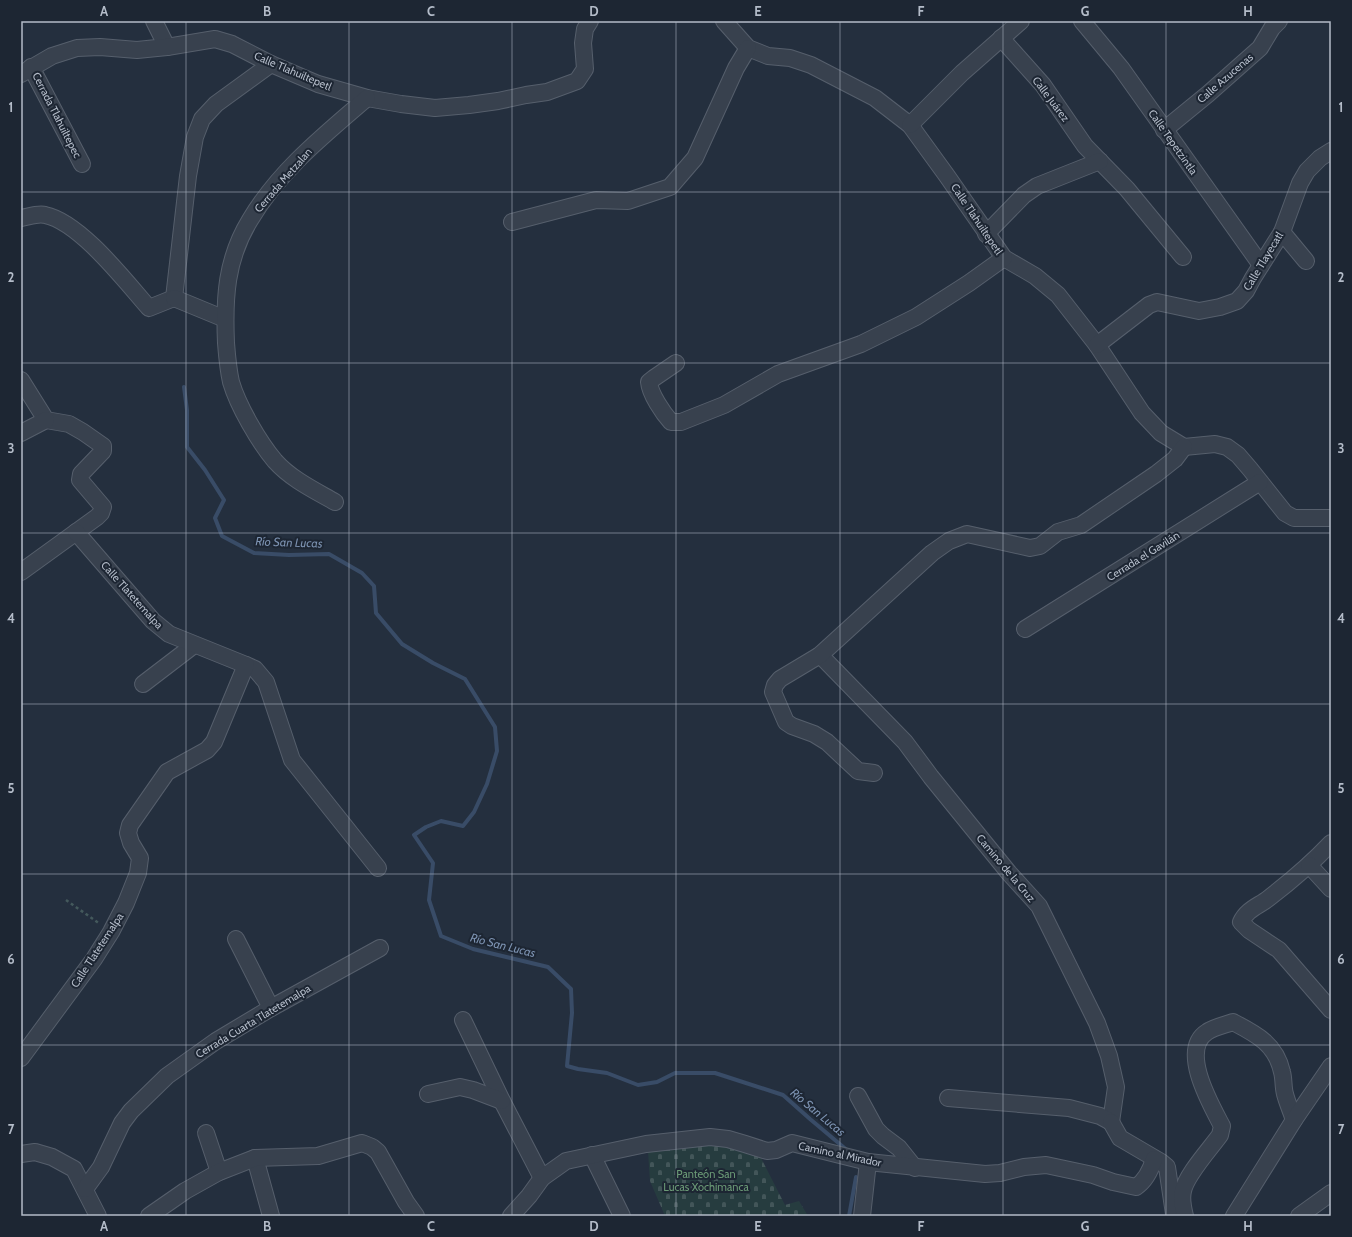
<svg xmlns="http://www.w3.org/2000/svg" width="1352" height="1237" font-family="Cabin,sans-serif">
  <defs>
    <pattern id="cemetery-stones" width="16" height="16" patternUnits="userSpaceOnUse"><rect width="16" height="16" fill="#263c3f"/><path d="M2 7V4a2 2 0 0 1 4 0v3zM10 15v-3a2 2 0 0 1 4 0v3z" fill="#435659"/></pattern>
  </defs>
  <rect width="100%" height="100%" fill="#242f3e"/>
  <!-- cemetery -->
  <polygon fill="url(#cemetery-stones)" points="709,1143 760,1156 785,1205 799,1201 808,1216 665,1216 650,1181 648,1151"/>
  <g fill="none" stroke-linecap="round" stroke-linejoin="round">
    <!-- stream -->
    <g stroke="#394c67" stroke-width="4">
      <polyline points="184,387 187,410 187,447 205,470 224,500 215,518 222,536 254,553 289,555 329,554 362,573 374,586 376,613 402,644 433,663 465,679 495,727 497,751 487,784 474,812 463,826 441,821 426,827 414,835 433,863 429,900 441,936 473,949 548,967 571,989 572,1013 567,1066 578,1069 607,1073 638,1085 657,1082 675,1073 715,1073 783,1095 810,1119 848,1151"/>
      <polyline points="849,1216 856,1177"/>
    </g>
    <defs>
      <g id="minor">
        <polyline points="154,21 167,47"/>
        <polyline points="724,21 748,48 768,56 790,58 811,65 875,98 910,125 947,176 1004,258 1035,276 1058,295 1097,345 1142,413 1161,433 1184,447 1215,444 1227,447 1238,455 1250,469 1285,513 1294,518 1331,518"/>
        <polyline points="1082,21 1121,68 1261,265"/>
        <polyline points="1001,38 1043,85 1085,146 1127,189 1183,257"/>
        <polyline points="31,67 82,164"/>
        <polyline points="21,74 52,56 77,48 100,47 137,50 167,47 215,39 232,44 271,64 318,84 367,98 401,104 435,108 469,105 498,101 526,95 547,92 577,81 585,69 583,43 585,29 590,21"/>
        <polyline points="910,125 962,73 1021,21"/>
        <polyline points="1164,130 1208,94 1260,48 1272,28 1279,21"/>
        <path d="M 21,218 C 28,217 38,213 45,215 C 80,222 126,282 149,308 L 174,298"/>
        <polyline points="512,222 596,200 628,201 670,187 695,158 736,68 748,48"/>
        <polyline points="1282,232 1306,261"/>
        <polyline points="986,234 1024,195 1037,186 1100,161"/>
        <polyline points="174,298 188,176 195,137 202,119 216,104 271,64"/>
        <polyline points="174,298 225,319"/>
        <polyline points="1097,345 1149,305 1157,302 1199,311 1220,307 1237,301 1246,291 1253,278 1282,232 1300,183 1307,171 1320,158 1331,151"/>
        <path d="M 676,363 L 654,378 L 649,382 C 650,394 663,413 671,422 L 681,422 L 724,405 L 778,374 L 861,344 L 916,317 L 969,283 L 1004,258"/>
        <polyline points="21,380 46,420 69,424 83,432 103,446 103,451 81,474 80,480 103,507 101,513 97,517 21,572"/>
        <polyline points="21,433 46,420"/>
        <path d="M 335,502 C 314,490 291,479 275,461 C 259,442 238,406 231,382 C 228,369 227,356 226,343 C 224,298 226,259 250,220 C 279,171 324,135 367,98"/>
        <polyline points="1025,629 1260,482"/>
        <polyline points="820,655 905,742 931,777 1009,873 1039,906 1097,1023 1109,1056 1116,1087 1111,1122"/>
        <polyline points="246,665 255,669 266,682 292,760 378,868"/>
        <polyline points="143,684 194,645"/>
        <polyline points="874,773 858,771 827,742 814,734 792,726 786,722 773,692 775,685 780,679 820,655 932,553 949,541 967,534 1030,548 1040,546 1058,532 1081,525 1156,474 1175,459 1184,447"/>
        <path d="M 1331,843 C 1312,863 1291,881 1269,898 C 1259,906 1247,909 1241,922 L 1249,930 L 1279,950 L 1331,1010"/>
        <polyline points="1309,865 1331,889"/>
        <polyline points="236,939 271,1008"/>
        <polyline points="463,1020 502,1101 542,1178"/>
        <polyline points="21,1058 94,959 111,932 126,903 138,873 140,858 131,843 128,833 130,825 167,772 207,750 214,742 246,665 169,634 153,621 76,532"/>
        <polyline points="428,1094 460,1087 473,1090 502,1101"/>
        <polyline points="858,1096 876,1129 883,1136 899,1148 915,1168"/>
        <polyline points="948,1098 1069,1108 1100,1116 1111,1122"/>
        <polyline points="1111,1122 1120,1138 1161,1162 1167,1167 1174,1214"/>
        <polyline points="206,1133 219,1172"/>
        <polyline points="21,1154 35,1152 52,1157 74,1169 98,1216"/>
        <polyline points="592,1155 622,1216"/>
        <polyline points="255,1158 271,1216"/>
        <polyline points="85,1189 101,1167 122,1123 131,1111 167,1076 216,1041 271,1008 380,948"/>
        <polyline points="149,1216 185,1191 219,1172 255,1158 318,1156 362,1143 372,1147 378,1152 406,1202 416,1216"/>
        <path d="M 511,1216 L 529,1196 L 542,1178 L 566,1161 L 646,1144 L 710,1137 L 728,1139 L 745,1144 L 767,1151 L 776,1150 L 792,1143 L 868,1162 L 985,1174 L 1000,1173 L 1024,1167 L 1046,1165 L 1093,1175 L 1113,1182 L 1136,1187 C 1145,1181 1151,1169 1154,1159"/>
        <polyline points="862,1216 868,1162"/>
        <path d="M 1185,1216 C 1183,1208 1181,1199 1183,1191 C 1186,1175 1210,1149 1220,1135 L 1222,1126 C 1211,1105 1179,1050 1207,1032 C 1214,1027 1225,1025 1233,1022 C 1256,1034 1276,1044 1282,1072 C 1284,1079 1283,1087 1285,1094 C 1287,1102 1291,1111 1294,1120"/>
        <polyline points="1234,1216 1294,1120 1331,1066"/>
        <polyline points="1299,1216 1331,1193"/>
      </g>
    </defs>
    <!-- minor casing -->
    <use href="#minor" stroke="#565f6c" stroke-width="18"/>
    <!-- path -->
    <polyline stroke="#44595c" stroke-width="2.5" stroke-dasharray="3 3" stroke-linecap="butt" points="66,900 100,924"/>
    <!-- minor -->
    <use href="#minor" stroke="#38414e" stroke-width="16"/>
  </g>
  <!-- grid -->
  <path fill="none" stroke="#b4bcc9" stroke-width="1" stroke-opacity="0.55" d="M 186,21 L 186,1216M 349,21 L 349,1216M 512,21 L 512,1216M 676,21 L 676,1216M 840,21 L 840,1216M 1003,21 L 1003,1216M 1166,21 L 1166,1216M 21,192 L 1331,192M 21,363 L 1331,363M 21,533 L 1331,533M 21,704 L 1331,704M 21,874 L 1331,874M 21,1045 L 1331,1045"/>
  <g text-anchor="middle" dominant-baseline="central" stroke-width="4" stroke-linejoin="round" paint-order="stroke">
    <!-- street labels -->
    <g font-size="11" fill="#b4bcc9" stroke="#1d2633">
      <text transform="translate(293 71) rotate(23)">Calle Tlahuiltepetl</text>
      <text transform="translate(1225 78) rotate(-41)">Calle Azucenas</text>
      <text transform="translate(1051 99) rotate(53)">Calle Juárez</text>
      <text transform="translate(57 115) rotate(63)">Cerrada Tlahuiltepec</text>
      <text transform="translate(1173 142) rotate(55)">Calle Tepetzintla</text>
      <text transform="translate(283 180) rotate(-49)">Cerrada Metzalan</text>
      <text transform="translate(977 219) rotate(56)">Calle Tlahuiltepetl</text>
      <text transform="translate(1263 261) rotate(-59)">Calle Tlayecatl</text>
      <text transform="translate(1143 556) rotate(-32)">Cerrada el Gavilán</text>
      <text transform="translate(132 595) rotate(48)">Calle Tlatetemalpa</text>
      <text transform="translate(1006 868) rotate(50)">Camino de la Cruz</text>
      <text transform="translate(97 950) rotate(-57)">Calle Tlatetemalpa</text>
      <text transform="translate(253 1021) rotate(-31)">Cerrada Cuarta Tlatetemalpa</text>
      <text transform="translate(840 1154) rotate(12)">Camino al Mirador</text>
    </g>
    <!-- park labels -->
    <g font-size="11" fill="#6b9a76" stroke="#1d2633">
      <text x="706" y="1174">Panteón San<tspan x="706" dy="13">Lucas Xochimanca</tspan></text>
    </g>
    <!-- water labels -->
    <g font-size="12" font-style="italic" fill="#7c92b1" stroke="#1d2633">
      <text transform="translate(289 542) rotate(2)">Río San Lucas</text>
      <text transform="translate(503 945) rotate(14)">Río San Lucas</text>
      <text transform="translate(818 1112) rotate(40)">Río San Lucas</text>
    </g>
  </g>
  <!-- border -->
  <rect width="1352" height="1237" fill="none" stroke="#1d2633" stroke-width="44"/>
  <rect x="22" y="22" width="1308" height="1193" fill="none" stroke="#b4bcc9" stroke-width="1.5"/>
  <g font-size="13" text-anchor="middle" font-weight="bold" fill="#b4bcc9">
    <text x="104" y="16">A</text>
    <text x="267" y="16">B</text>
    <text x="431" y="16">C</text>
    <text x="594" y="16">D</text>
    <text x="758" y="16">E</text>
    <text x="921" y="16">F</text>
    <text x="1085" y="16">G</text>
    <text x="1248" y="16">H</text>
    <text x="11" y="112">1</text>
    <text x="1341" y="112">1</text>
    <text x="11" y="282">2</text>
    <text x="1341" y="282">2</text>
    <text x="11" y="453">3</text>
    <text x="1341" y="453">3</text>
    <text x="11" y="623">4</text>
    <text x="1341" y="623">4</text>
    <text x="11" y="793">5</text>
    <text x="1341" y="793">5</text>
    <text x="11" y="964">6</text>
    <text x="1341" y="964">6</text>
    <text x="11" y="1134">7</text>
    <text x="1341" y="1134">7</text>
    <text x="104" y="1231">A</text>
    <text x="267" y="1231">B</text>
    <text x="431" y="1231">C</text>
    <text x="594" y="1231">D</text>
    <text x="758" y="1231">E</text>
    <text x="921" y="1231">F</text>
    <text x="1085" y="1231">G</text>
    <text x="1248" y="1231">H</text>
  </g>
</svg>
